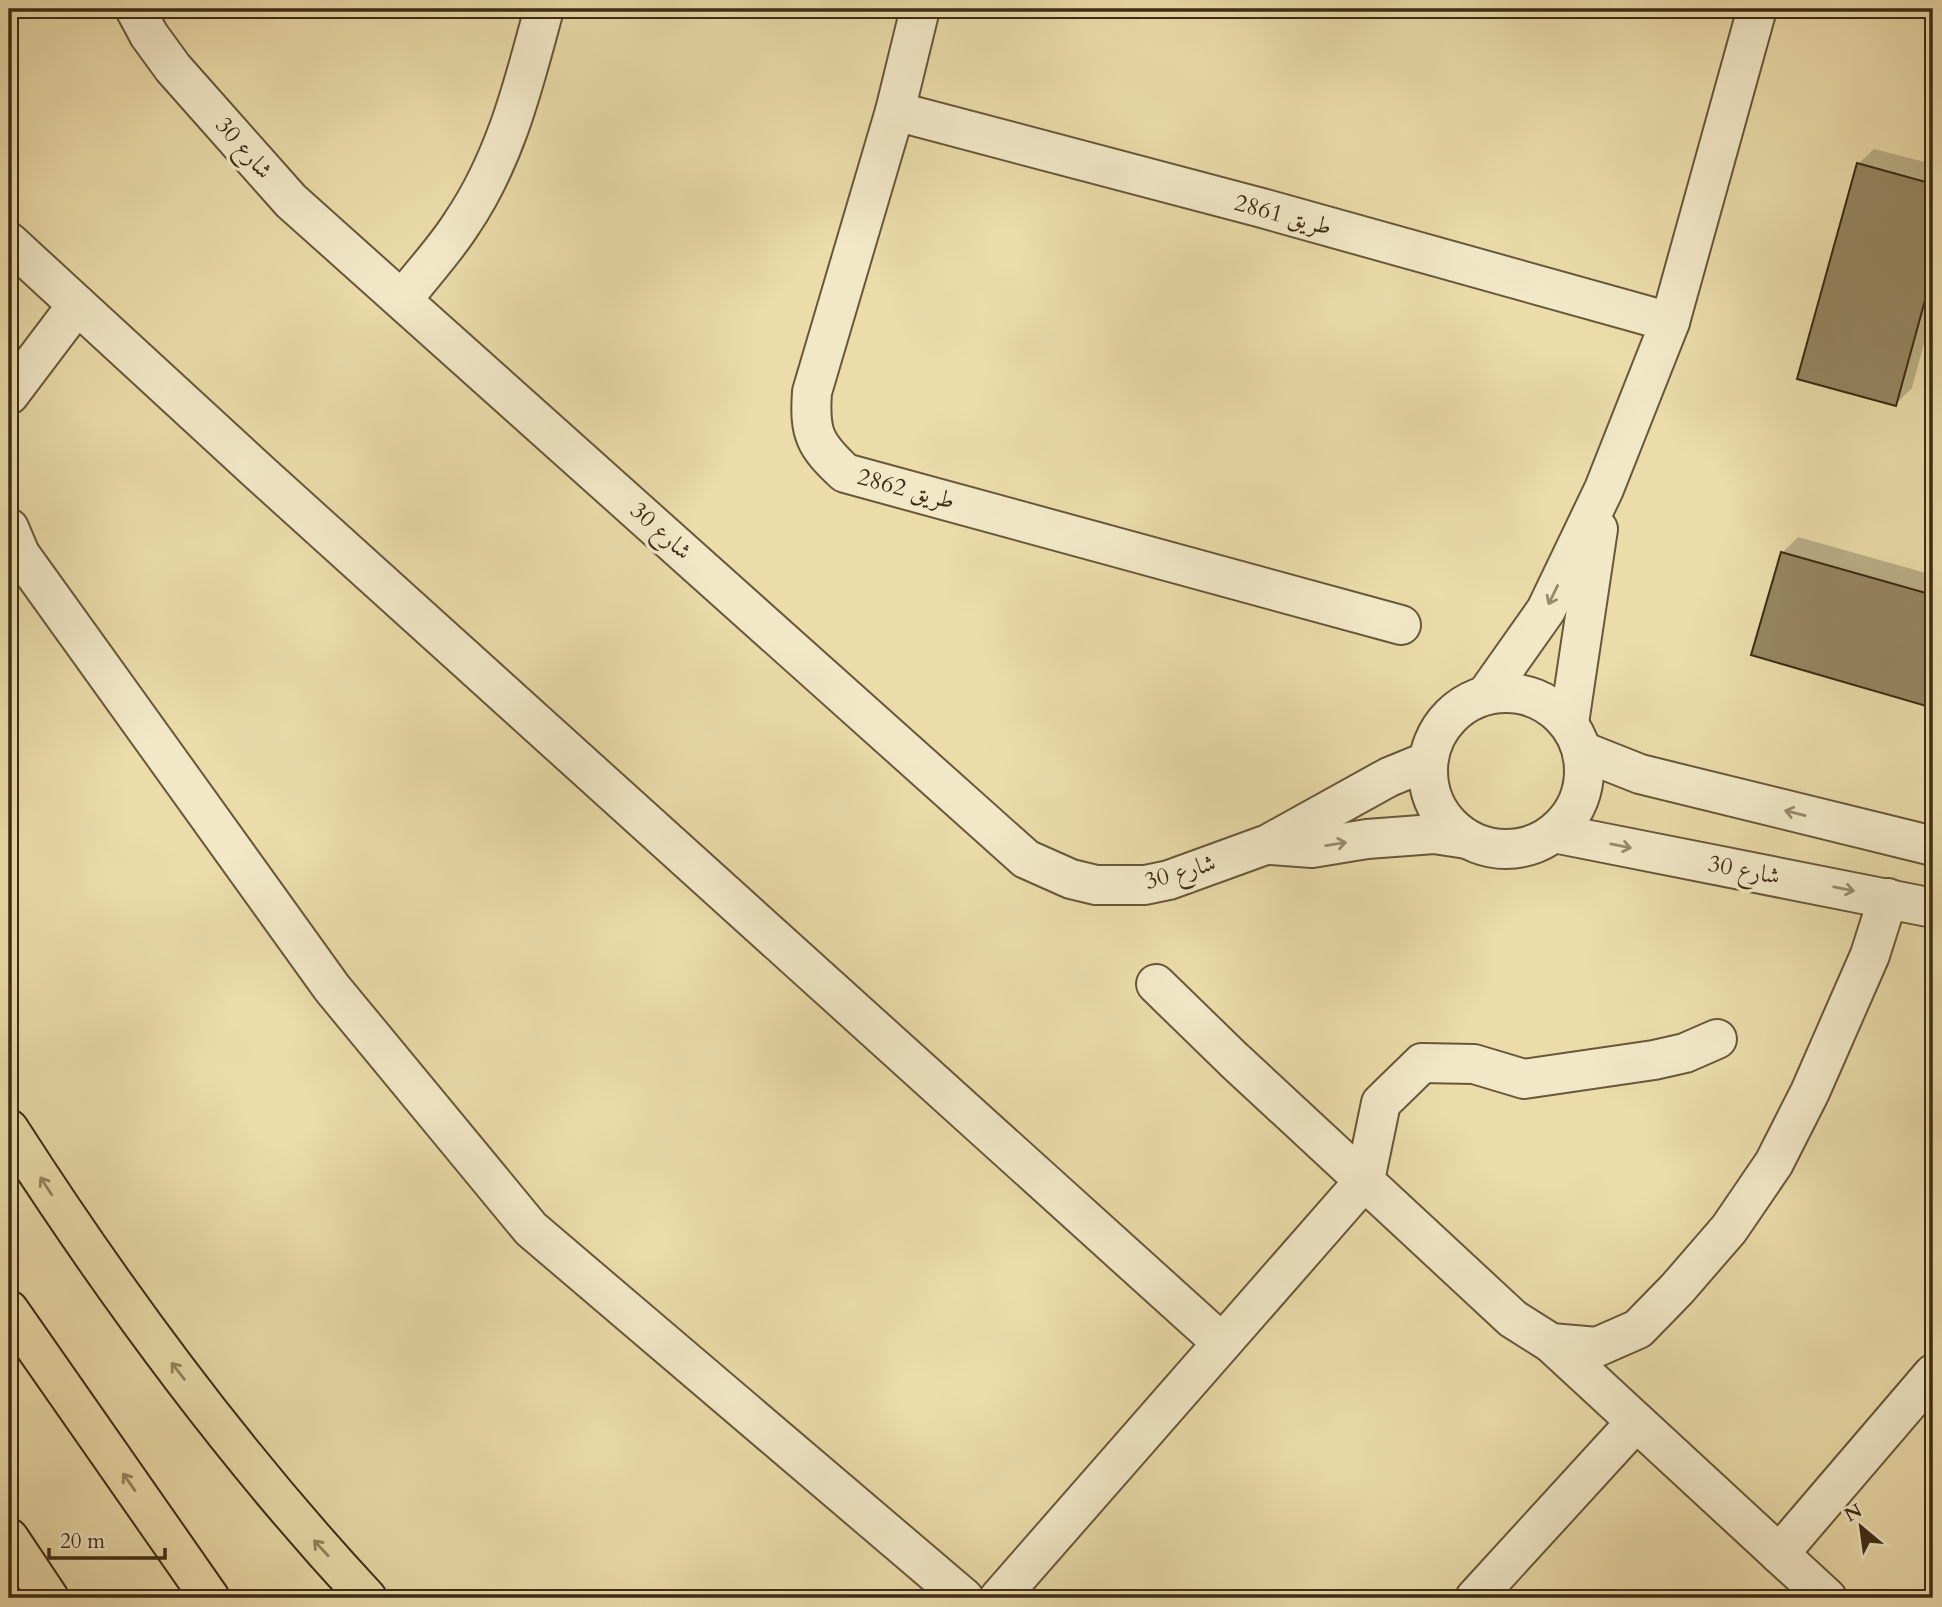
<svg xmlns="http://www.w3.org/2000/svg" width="1942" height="1607" font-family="Cardo,Amiri,serif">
  <rect width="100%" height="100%" fill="#ebdcaa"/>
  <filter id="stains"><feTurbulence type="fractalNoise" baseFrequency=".00286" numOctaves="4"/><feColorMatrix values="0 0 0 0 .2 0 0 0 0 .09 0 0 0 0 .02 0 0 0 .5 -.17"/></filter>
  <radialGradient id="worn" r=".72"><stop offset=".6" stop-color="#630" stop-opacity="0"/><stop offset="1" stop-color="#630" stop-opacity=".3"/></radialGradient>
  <!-- shadow -->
  <g fill="#0003">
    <polygon points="1874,149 1933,164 1933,309 1912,388 1896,404 1858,164"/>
    <polygon points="1798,537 1933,575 1933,706 1753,654 1783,552"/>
  </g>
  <!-- building -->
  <g fill="#978762" stroke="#3d2b15" stroke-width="2">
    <polygon points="1857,163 1933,184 1933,271 1896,406 1797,379"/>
    <polygon points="1781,552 1933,595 1933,708 1751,655"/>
  </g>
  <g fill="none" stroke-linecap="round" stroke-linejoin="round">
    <defs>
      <g id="minor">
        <polyline points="135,9 149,35 173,68 291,201 1026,859 1071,879 1096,885 1145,885 1169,880 1268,844 1389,777 1428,761"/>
        <path d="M 920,9 L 895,111 L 812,392 C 809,434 815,445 845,473 L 1401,625"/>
        <polyline points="895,111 1262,208 1670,322"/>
        <polyline points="9,242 261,474 1222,1343"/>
        <path d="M 403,299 C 422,274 445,250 462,223 C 506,158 524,83 544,9"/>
        <polyline points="9,395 77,305"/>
        <polyline points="9,528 20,554 332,988 531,1229 964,1598"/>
        <circle cx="1506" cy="771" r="78"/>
        <polyline points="1486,695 1546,610 1604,489 1670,322 1757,9"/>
        <polyline points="1569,723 1598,529"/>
        <polyline points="1582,751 1640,774 1933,846"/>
        <polyline points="1554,833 1933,908"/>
        <polyline points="1270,845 1312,848 1367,839 1434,834 1467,839"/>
        <polyline points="1156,984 1234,1060 1513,1319 1551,1343 1597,1347 1638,1329 1677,1289 1729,1229 1774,1163 1810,1092 1870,955 1888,898"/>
        <polyline points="1551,1343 1827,1598"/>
        <polyline points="1779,1554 1933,1374"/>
        <polyline points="999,1598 1365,1180 1381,1103 1422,1063 1474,1064 1524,1079 1654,1060 1685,1053 1717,1039"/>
        <polyline points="1475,1598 1636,1422"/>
      </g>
      <g id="motorway">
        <path d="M 9,1129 C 115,1294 233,1454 367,1598"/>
        <polyline points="9,1310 210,1598"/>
        <polyline points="9,1538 49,1598"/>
      </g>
    </defs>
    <!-- minor casing -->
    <use href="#minor" stroke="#68573a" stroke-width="42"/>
    <!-- motorway casing -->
    <use href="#motorway" stroke="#3d2b15" stroke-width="42"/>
    <!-- minor -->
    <use href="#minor" stroke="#f2e8c8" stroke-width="38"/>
    <!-- motorway -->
    <use href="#motorway" stroke="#ebdcaa" stroke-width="38"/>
  </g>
  <!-- one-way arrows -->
  <defs><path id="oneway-shaft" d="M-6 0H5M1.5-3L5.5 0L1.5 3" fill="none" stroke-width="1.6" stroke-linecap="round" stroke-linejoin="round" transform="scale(1.75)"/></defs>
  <g stroke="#988a6e">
    <use href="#oneway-shaft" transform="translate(1553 595) rotate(116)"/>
    <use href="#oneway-shaft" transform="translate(1795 813) rotate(-166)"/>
    <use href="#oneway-shaft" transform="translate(1336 844) rotate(-9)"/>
    <use href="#oneway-shaft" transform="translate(1621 846) rotate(11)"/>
    <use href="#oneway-shaft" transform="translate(1844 889) rotate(11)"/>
  </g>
  <g stroke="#948460">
    <use href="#oneway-shaft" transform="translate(46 1186) rotate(-123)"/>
    <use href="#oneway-shaft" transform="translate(178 1371) rotate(-128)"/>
    <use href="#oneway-shaft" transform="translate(129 1482) rotate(-125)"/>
    <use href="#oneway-shaft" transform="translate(321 1548) rotate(-133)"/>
  </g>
  <g text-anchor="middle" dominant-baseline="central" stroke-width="7" stroke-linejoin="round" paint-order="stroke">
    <!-- street labels -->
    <g font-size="24" fill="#3d2b15" stroke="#f2e8c8">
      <text transform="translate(244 148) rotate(49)">شارع 30</text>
      <text transform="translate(1283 215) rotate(15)">طريق 2861</text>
      <text transform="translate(906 489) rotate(15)">طريق 2862</text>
      <text transform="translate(661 531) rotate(42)">شارع 30</text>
      <text transform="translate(1744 870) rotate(11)">شارع 30</text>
      <text transform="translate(1180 872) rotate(-16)">شارع 30</text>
    </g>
  </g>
  <!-- margin -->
  <rect width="1942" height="1607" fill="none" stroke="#ebdcaa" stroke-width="35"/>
  <rect x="10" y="10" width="1921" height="1586" fill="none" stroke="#3d2b15" stroke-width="3.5"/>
  <rect x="18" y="18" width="1907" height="1572" fill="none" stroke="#3d2b15" stroke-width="2"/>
  <!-- north arrow -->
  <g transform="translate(1861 1527) rotate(331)" stroke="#f2e8c8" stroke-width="5" paint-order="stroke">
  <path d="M0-5L12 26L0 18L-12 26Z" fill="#3d2b15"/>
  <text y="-10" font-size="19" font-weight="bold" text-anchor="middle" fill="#3d2b15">N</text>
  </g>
  <!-- scale -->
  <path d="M49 1548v10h116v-10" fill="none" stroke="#3d2b15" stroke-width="3.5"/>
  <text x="60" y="1548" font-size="21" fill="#3d2b15" stroke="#f2e8c8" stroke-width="5" paint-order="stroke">20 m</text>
  <rect width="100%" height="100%" filter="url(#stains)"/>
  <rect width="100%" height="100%" fill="url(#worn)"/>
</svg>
